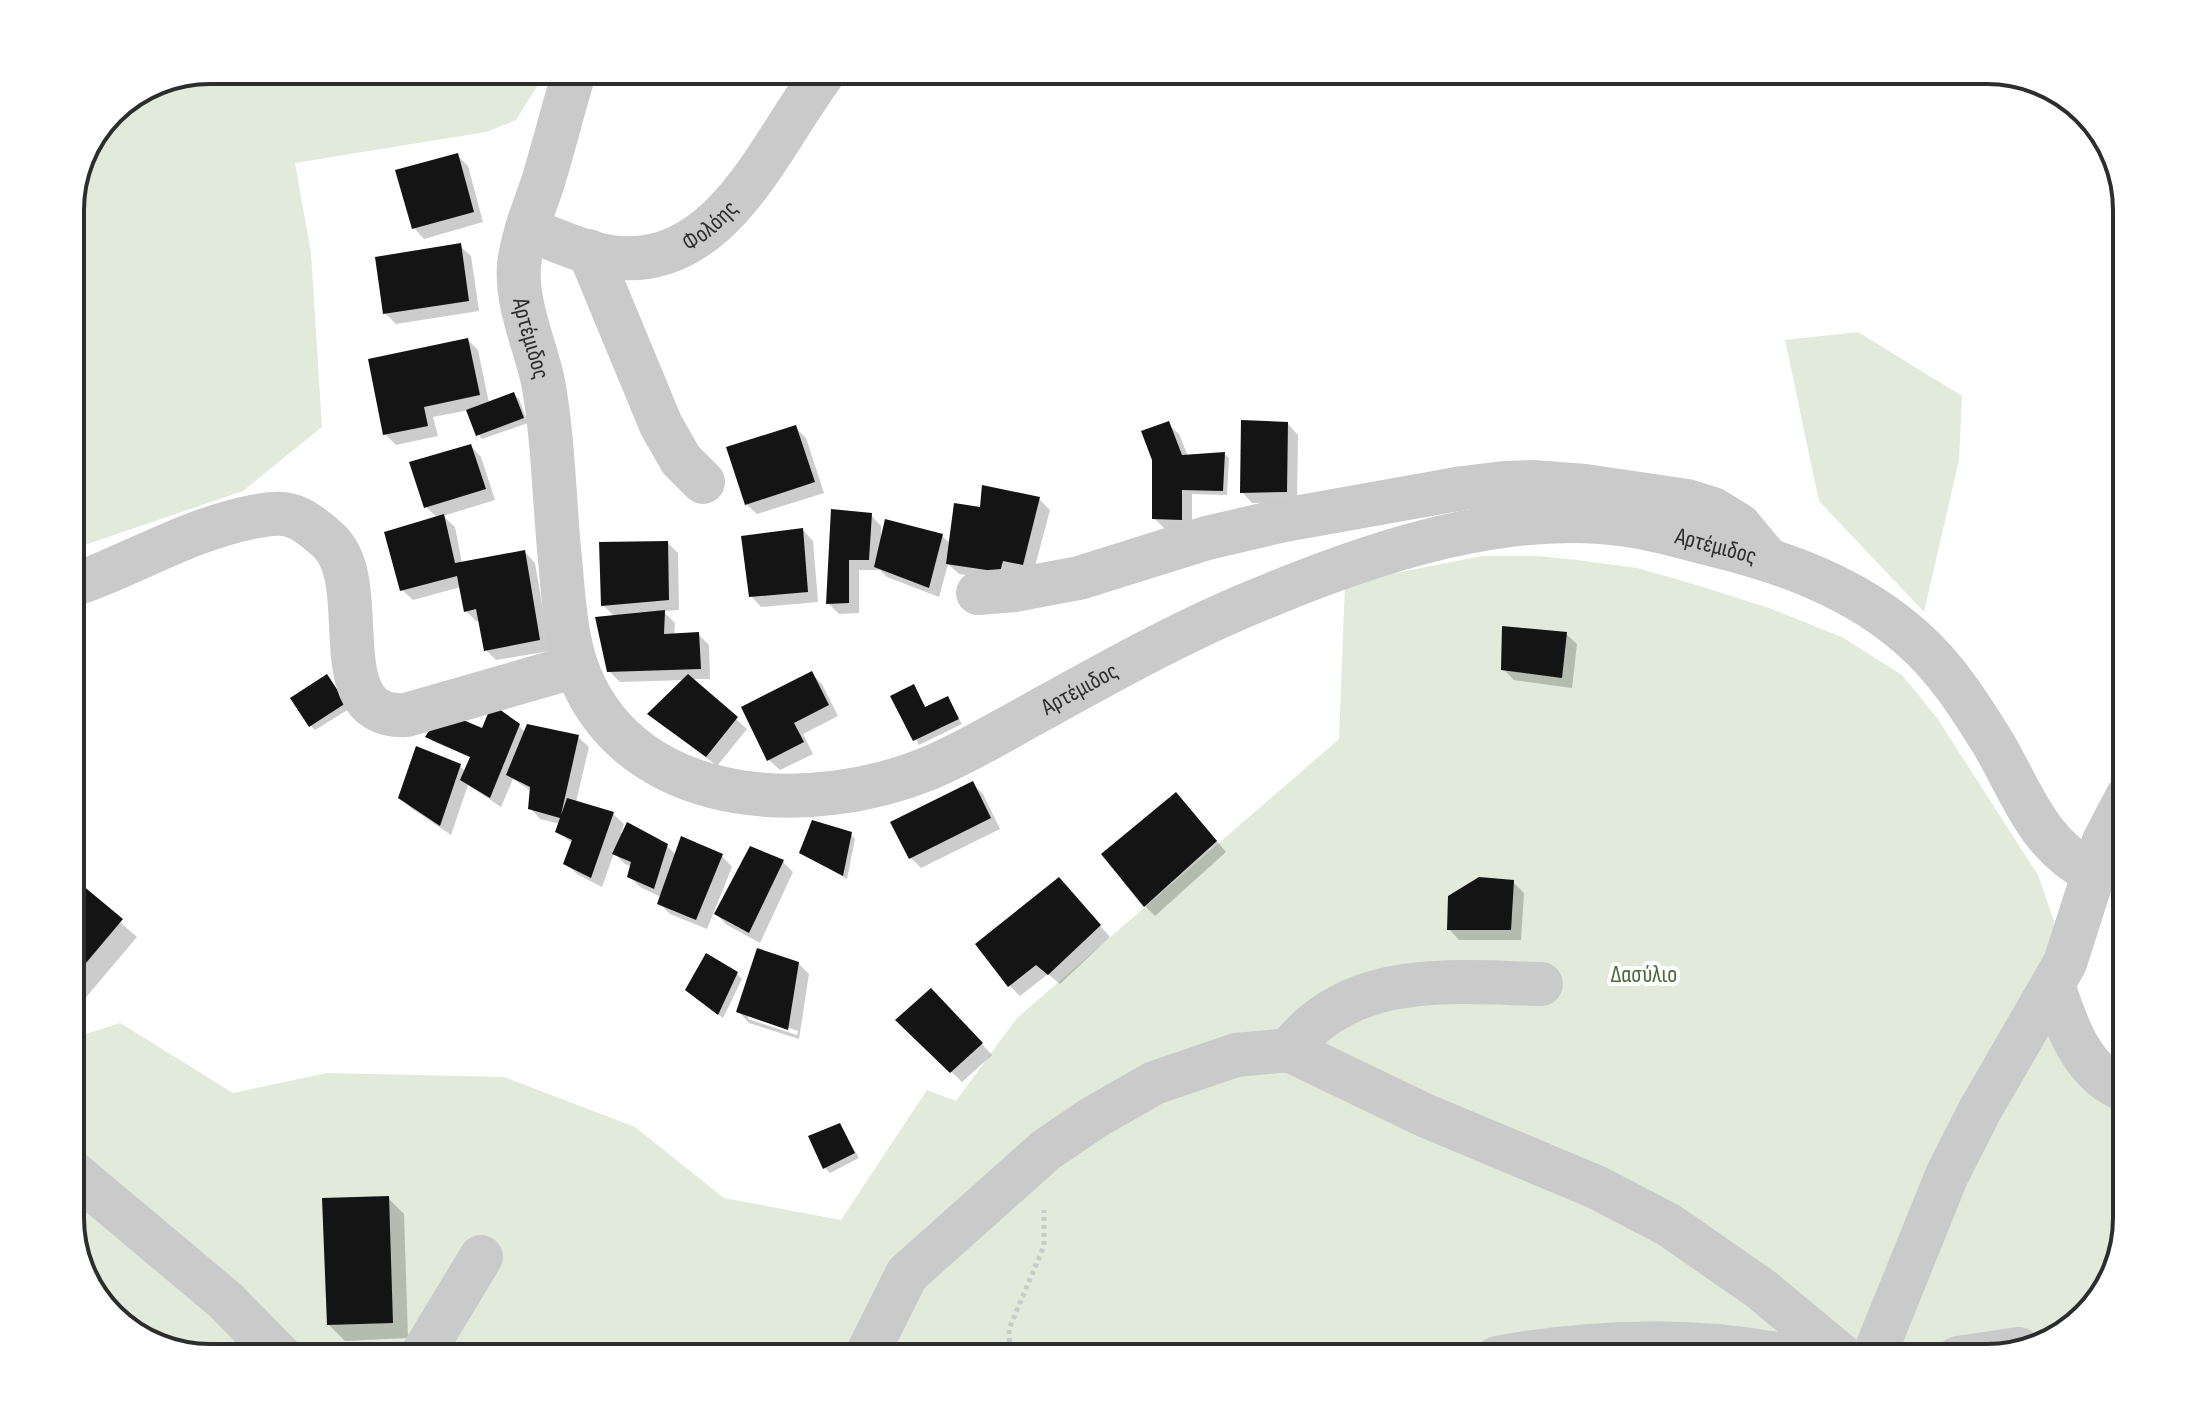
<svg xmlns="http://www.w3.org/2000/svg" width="2197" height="1428" font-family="'Sofia Sans Condensed',sans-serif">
  <rect width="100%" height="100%" fill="#fff"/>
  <!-- green -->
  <g fill="#e1eadb">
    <polygon points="210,70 544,70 538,85 516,120 486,132 295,163 311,253 322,427 243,491 70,550 70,201 111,111 157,80"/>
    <polygon points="1858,332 1962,396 1959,460 1924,612 1819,501 1785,340"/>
    <polygon points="1482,556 1538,556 1577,560 1637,568 1690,583 1769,608 1842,637 1902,675 1937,718 2038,875 2057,930 2037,981 2127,1106 2127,1218 2104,1295 2057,1339 1987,1358 210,1358 133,1335 89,1288 70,1227 70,1039 120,1023 233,1093 327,1073 504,1077 635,1127 724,1198 841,1220 927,1090 956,1101 1017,1018 1339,739 1345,583"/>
  </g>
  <!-- shadow -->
  <g fill="#0003" fill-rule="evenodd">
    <polygon points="457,155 468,166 483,222 424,239 414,228"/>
    <polygon points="460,246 471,256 479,311 396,324 385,313"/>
    <polygon points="468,340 478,350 489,403 514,395 519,399 528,423 482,439 478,434 469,410 433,417 438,436 396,445 385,434"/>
    <polygon points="1168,424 1179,434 1188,456 1224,454 1229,458 1227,495 1192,494 1192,530 1165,529 1154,518"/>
    <polygon points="1288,424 1298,435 1297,502 1252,503 1242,492"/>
    <polygon points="795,427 806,438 824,493 757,514 746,504"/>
    <polygon points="471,446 481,457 495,500 443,516 455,527 462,563 525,552 535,563 550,651 496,660 486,650 480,621 476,621 466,611 461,587 413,600 402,590 438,518 426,507"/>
    <polygon points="1039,499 1050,510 1033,574 1010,582 959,574 948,564 939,597 887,577 880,570 859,570 859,613 839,614 828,603 833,511 871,515 881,526 881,538 942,536 951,544 982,509"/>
    <polygon points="803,530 813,541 818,602 761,607 751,596"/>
    <polygon points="668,543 678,553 679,610 663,611 675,623 674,636 698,634 709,645 710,679 691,679 747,729 717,766 650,714 685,680 620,682 609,671 615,617 603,605"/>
    <polygon points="1566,634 1577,644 1572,688 1514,680 1503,669"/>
    <polygon points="812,674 822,684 838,716 803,734 813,754 780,770 769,760"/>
    <polygon points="327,676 349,709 315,730 311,726"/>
    <polygon points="913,687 927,709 947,699 962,724 919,745 893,697"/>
    <polygon points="519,726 526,733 578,737 589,747 576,802 613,814 624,824 621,833 667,846 676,855 722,856 732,867 707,929 670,914 659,903 661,897 640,887 629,876 632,867 625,864 614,853 602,887 577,874 566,863 573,844 557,831 560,824 540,819 530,808 531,791 513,779 501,807 468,785 451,835 411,808 400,797 460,766 466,772 472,758 432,741 428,737"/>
    <polygon points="972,783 983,794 1000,829 921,868 910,857"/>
    <polygon points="1187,806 1226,852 1155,916 1145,906"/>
    <polygon points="851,834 855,839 847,879 801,852"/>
    <polygon points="783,862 793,872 760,943 727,925 716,914"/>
    <polygon points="70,878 137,937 82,1002 70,992"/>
    <polygon points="1513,882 1524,893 1521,940 1459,940 1449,929"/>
    <polygon points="1069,890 1110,937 1060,984 1048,974 1020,996 1010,986"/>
    <path d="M 798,963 L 809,974 L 799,1039 L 749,1023 L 739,1012 ZM 748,1014 L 798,1031 L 797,1035 L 748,1019 Z"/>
    <polygon points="737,974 742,979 723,1018 692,995"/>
    <polygon points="942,1001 992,1055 962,1082 898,1020"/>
    <polygon points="840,1125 859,1158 830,1173 825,1168"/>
    <polygon points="388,1198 404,1214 408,1338 345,1341 329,1325"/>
  </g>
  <!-- building -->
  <g fill="#141414">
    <polygon points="458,153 474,212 412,229 395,170"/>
    <polygon points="461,243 469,301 383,314 375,257"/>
    <polygon points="468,338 480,395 424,407 428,426 383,435 368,359"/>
    <polygon points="514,392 524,418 476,436 466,410"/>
    <polygon points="1241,420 1288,422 1287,492 1240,493"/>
    <polygon points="1169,421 1182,455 1225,452 1223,491 1182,490 1182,520 1152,519 1152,460 1141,431"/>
    <polygon points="796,425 815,482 745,505 726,447"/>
    <polygon points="471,444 486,489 424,508 409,462"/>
    <polygon points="982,485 1040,497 1023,565 1003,561 1000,572 946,564 954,503 980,507"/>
    <polygon points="831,509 872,513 869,560 849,560 849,603 826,604"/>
    <polygon points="444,514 455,563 525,550 540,640 484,651 476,609 464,612 457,576 400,591 384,532"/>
    <polygon points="885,519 943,534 929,588 874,567"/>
    <polygon points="803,528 808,592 749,597 741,536"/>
    <polygon points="668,541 669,600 601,606 599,542"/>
    <polygon points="665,610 664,634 699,632 701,669 607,672 595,617"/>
    <polygon points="1502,626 1567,632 1562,678 1501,670"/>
    <polygon points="812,671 829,705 794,723 804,742 767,761 741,707"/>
    <polygon points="327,674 346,703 309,727 290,698"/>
    <polygon points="688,674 738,717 706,757 647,714"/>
    <polygon points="914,684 925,707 948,696 959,719 913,741 890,696"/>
    <polygon points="492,704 520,724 490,798 460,780 470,757 425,737 442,711 482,728"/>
    <polygon points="527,724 579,735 561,815 567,798 614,812 591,878 563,864 572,840 555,832 560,818 528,809 530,787 506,775"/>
    <polygon points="416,746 461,764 440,826 398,798"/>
    <polygon points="973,781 991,818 909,859 890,822"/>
    <polygon points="1176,792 1217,841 1144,907 1101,854"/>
    <polygon points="812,820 852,832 843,876 799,853"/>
    <polygon points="627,822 668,844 654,889 627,877 631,862 612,854"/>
    <polygon points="681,836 723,854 696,920 657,904"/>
    <polygon points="750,846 784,860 749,933 714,914"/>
    <polygon points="70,875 123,919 70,982"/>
    <polygon points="1059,877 1101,925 1048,975 1036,965 1008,987 975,944"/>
    <polygon points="1479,877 1514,880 1511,930 1447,930 1448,896"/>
    <polygon points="757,948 799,962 788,1030 736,1012"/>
    <polygon points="706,953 738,972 718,1015 685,990"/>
    <polygon points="931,988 983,1043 950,1073 895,1020"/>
    <polygon points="840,1123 855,1153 823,1169 808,1136"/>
    <polygon points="389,1196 393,1323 327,1325 322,1198"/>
  </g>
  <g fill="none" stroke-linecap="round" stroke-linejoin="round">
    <!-- path -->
    <polyline stroke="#cacaca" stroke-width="5" stroke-dasharray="4 4" stroke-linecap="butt" points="1010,1358 1009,1329 1044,1246 1044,1210"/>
    <!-- minor -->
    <g stroke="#cacaca" stroke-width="44">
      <path id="s1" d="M 575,70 C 563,108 554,147 542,185 C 533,211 522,238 519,265 C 516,305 535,344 543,382 C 553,436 554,494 559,549 C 564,595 564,647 586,689 C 648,811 815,814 927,769 C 964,754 998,733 1033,714 C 1109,672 1187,628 1268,596 C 1376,551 1510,507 1628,525 C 1656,529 1683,537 1710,544 C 1784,562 1855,587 1913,639 C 1946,668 1970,706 1993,743 C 2023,794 2037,844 2093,873"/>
      <path id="s2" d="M 527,229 C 556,240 589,256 620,258 C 725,266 773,138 826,70"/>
      <polyline points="589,251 661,425 681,460 703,482"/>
      <path d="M 70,585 C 86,582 101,574 116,568 C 160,549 205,526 252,517 C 264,515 277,512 289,515 C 303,518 318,531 329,541 C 375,584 319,720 406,715 L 576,666"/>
      <polyline points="978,593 1015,590 1079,578 1207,538 1284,520 1463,488 1504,483 1532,482 1585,486 1687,501 1713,509 1739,525 1765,556"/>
      <path d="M 2053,985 C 2067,1027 2082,1074 2127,1091"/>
      <path d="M 1289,1050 C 1351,969 1451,982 1541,984"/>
      <polyline points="70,1170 225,1300 282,1358"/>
      <polyline points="420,1358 481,1257"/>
      <polyline points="865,1358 907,1274 1046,1150 1093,1118 1154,1083 1236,1055 1289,1050 1424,1115 1596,1187 1669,1225 1761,1289 1844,1358"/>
      <path d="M 1497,1358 C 1593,1340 1700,1337 1796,1358"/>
      <polyline points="1873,1358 1947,1175 1980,1110 2065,963 2104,841 2127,797"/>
      <polyline points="1958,1358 2019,1349"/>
    </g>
  </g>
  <g text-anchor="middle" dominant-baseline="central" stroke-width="8" stroke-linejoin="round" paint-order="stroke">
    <!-- street labels -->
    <g font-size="24" fill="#2d2d2d" stroke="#fff">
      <text stroke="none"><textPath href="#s2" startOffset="196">Φολόης</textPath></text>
      <text stroke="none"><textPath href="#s1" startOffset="278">Αρτέμιδος</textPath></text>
      <text stroke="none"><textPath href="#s1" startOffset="1862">Αρτέμιδος</textPath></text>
      <text stroke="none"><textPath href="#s1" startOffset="1190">Αρτέμιδος</textPath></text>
    </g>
    <!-- park labels -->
    <g font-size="24" fill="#4c663d" stroke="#fff">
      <text x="1644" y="974">Δασύλιο</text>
    </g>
  </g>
  <!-- crop -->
  <path d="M0 0H2197V1428H0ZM210 84H1987A126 126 0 0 1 2113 210V1218A126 126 0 0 1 1987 1344H210A126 126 0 0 1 84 1218V210A126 126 0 0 1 210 84Z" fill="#fff" fill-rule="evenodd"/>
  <path fill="none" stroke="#2d2d2d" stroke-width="4" d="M210 84H1987A126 126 0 0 1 2113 210V1218A126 126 0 0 1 1987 1344H210A126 126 0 0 1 84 1218V210A126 126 0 0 1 210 84Z"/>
</svg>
